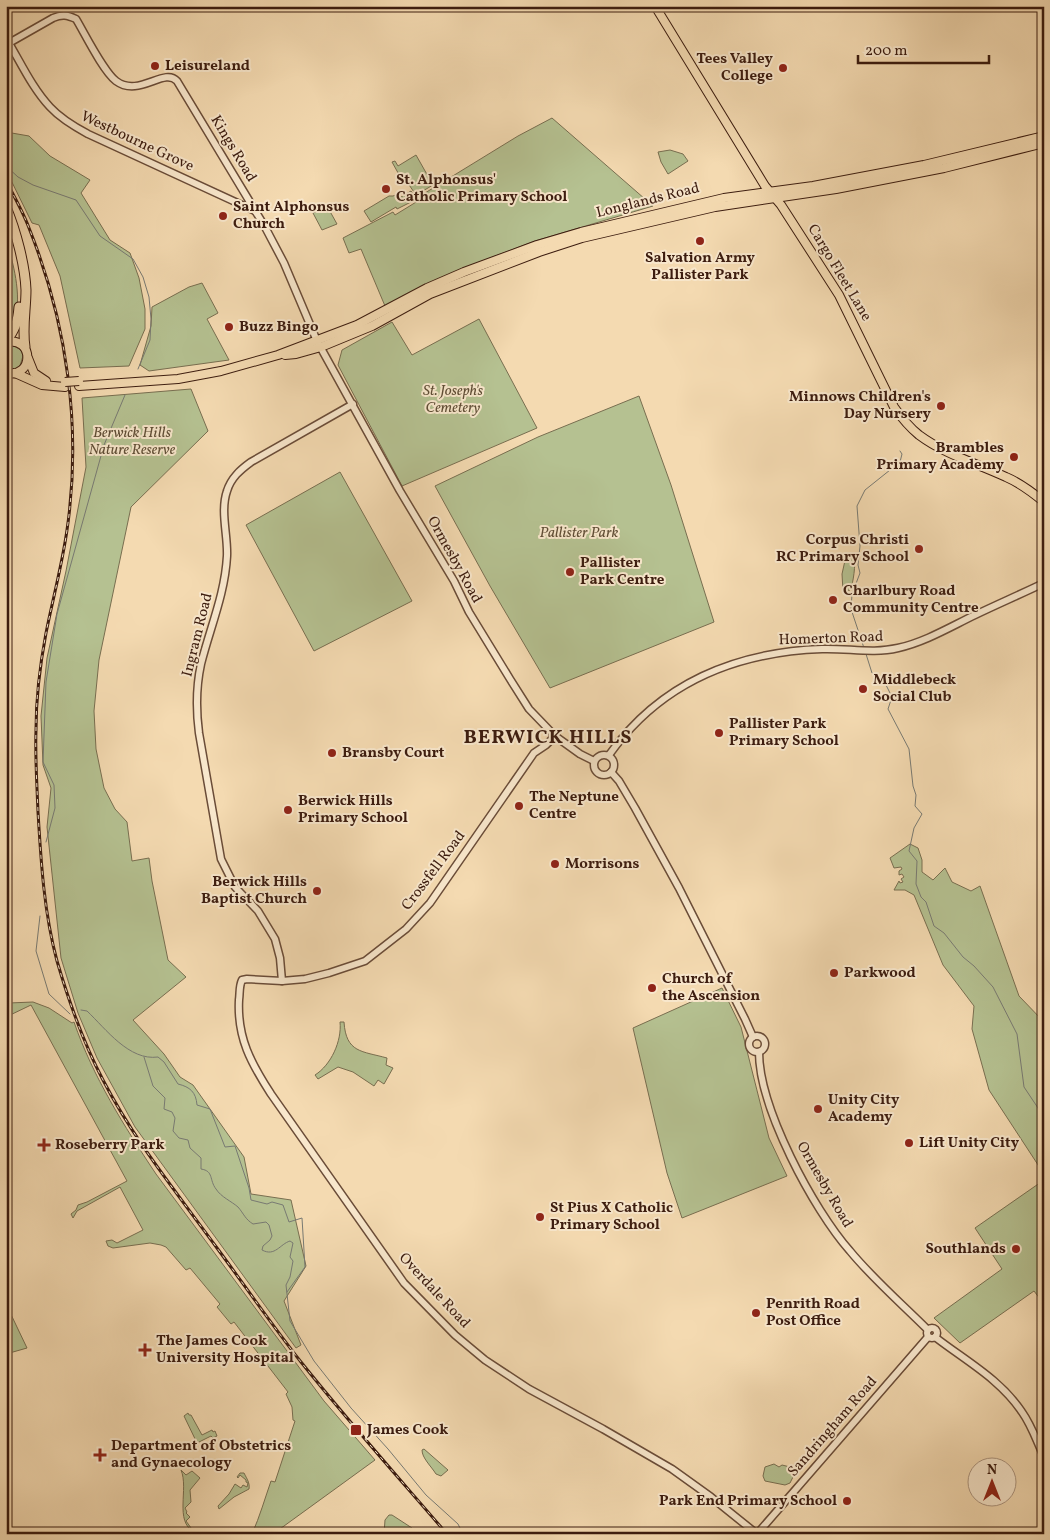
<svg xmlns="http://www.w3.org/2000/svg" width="1050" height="1540" font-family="Vollkorn,serif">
  <rect width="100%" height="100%" fill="#f4dab1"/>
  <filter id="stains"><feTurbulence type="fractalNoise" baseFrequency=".004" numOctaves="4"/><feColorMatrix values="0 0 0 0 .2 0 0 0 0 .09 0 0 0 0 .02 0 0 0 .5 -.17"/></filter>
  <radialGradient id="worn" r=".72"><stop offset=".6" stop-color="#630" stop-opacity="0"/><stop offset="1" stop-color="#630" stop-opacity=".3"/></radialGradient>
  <!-- green -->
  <g fill="#b5c191" stroke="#786e50">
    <polygon points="552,118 653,206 535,241 461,269 385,306 361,249 349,253 343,238 393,212 395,215 426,196 425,193 518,136"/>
    <polygon points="6,132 29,136 50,156 90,180 81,193 110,240 130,253 139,278 145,309 145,329 129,366 80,368 60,276 39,225 32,223 6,170"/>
    <polygon points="670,150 683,154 688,161 668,174 661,162 658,152"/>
    <polygon points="416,155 433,185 416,195 405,179 402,180 392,162 395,161 398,166"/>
    <polygon points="411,191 417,199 397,209 396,207 371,222 364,211 389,196 393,196 398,194 401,197"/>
    <polygon points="327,206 337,224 322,230 313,213"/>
    <path d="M 6,240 C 13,261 22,296 15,317 C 13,323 9,329 6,335 L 6,294 L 9,285 L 8,282 L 6,290 L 6,273 L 9,280 L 6,265 Z"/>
    <polygon points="202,283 218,313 207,319 229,360 149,371 140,365 151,326 152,307 189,287"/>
    <polygon points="479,319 537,428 402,486 338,365 342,350 392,322 412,355"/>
    <polygon points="12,345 21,350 23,356 20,366 14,369 6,369 6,346"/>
    <polygon points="191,389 208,431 131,507 99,660 94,711 96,749 104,788 115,809 127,822 132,861 149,858 152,881 168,960 186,977 133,1020 164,1054 180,1077 193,1085 244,1157 251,1194 291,1200 306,1266 284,1301 301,1345 296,1348 135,1127 97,1058 78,1013 61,958 47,827 51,788 43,765 41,716 47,658 66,571 86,467 82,398"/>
    <polygon points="639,396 671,485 714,622 550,688 490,586 435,486 538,437"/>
    <polygon points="340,472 412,601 314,651 246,525"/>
    <path d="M 846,556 L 855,556 C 855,565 854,582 850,590 L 843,591 L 842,574 Z"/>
    <polygon points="910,844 918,848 922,860 922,872 933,880 945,868 952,882 971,891 980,886 1019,996 1044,1022 1044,1174 989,1090 972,1029 974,1006 943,965 914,895 905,890 894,890 899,881 900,883 903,882 901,879 904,877 902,874 899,875 899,871 902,869 901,867 894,868 890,858"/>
    <polygon points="722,988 741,1027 769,1138 787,1176 682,1218 667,1173 633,1028"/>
    <path d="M 33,1002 L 49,1008 L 72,1023 L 74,1022 C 93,1077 124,1126 156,1174 L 324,1401 L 375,1460 L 273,1534 L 252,1534 C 260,1516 265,1498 271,1481 L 275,1482 L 295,1421 L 293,1420 L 292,1407 L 286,1394 L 288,1392 L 234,1322 L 231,1324 L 217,1307 L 220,1304 L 190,1268 L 186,1270 L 166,1247 L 161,1245 L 150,1243 L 113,1248 L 108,1246 L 106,1241 L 112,1240 L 117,1243 L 143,1230 L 120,1187 L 77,1211 L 73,1218 L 71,1214 L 76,1210 L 78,1205 L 87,1202 L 127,1181 L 31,1005 L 6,1017 L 6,1008 L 10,1006 L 9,1003 Z"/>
    <path d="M 340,1022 L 344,1022 C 346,1053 362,1051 387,1058 L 386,1065 L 393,1068 L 384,1084 L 378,1080 L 374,1086 L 353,1072 L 338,1067 L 318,1079 L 315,1075 C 331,1065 342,1041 340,1022 Z"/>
    <polygon points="1044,1180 1044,1304 1034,1291 960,1343 934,1318 1002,1269 975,1228"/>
    <polygon points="6,1304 27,1348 6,1354"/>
    <polygon points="188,1413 189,1415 191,1415 202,1435 212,1430 213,1432 215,1431 217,1436 213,1438 211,1436 197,1443 184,1416"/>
    <path d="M 424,1449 L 448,1470 L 441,1476 L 436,1474 C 431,1466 422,1458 422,1450 Z"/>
    <polygon points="774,1464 779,1467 782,1465 790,1467 794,1475 790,1483 785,1485 765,1481 763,1476 765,1467"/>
    <path d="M 181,1470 L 186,1475 L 192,1471 L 200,1478 L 190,1490 L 191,1502 L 185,1508 L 187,1512 L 186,1513 L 190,1517 L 186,1521 L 194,1532 C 174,1521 189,1489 181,1470 Z"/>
    <path d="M 240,1473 L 244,1473 C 247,1479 250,1483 249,1489 L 234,1497 L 219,1509 L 218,1506 L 229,1494 L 235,1484 L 241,1488 L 243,1485 L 247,1487 L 248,1483 L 246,1482 L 246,1480 L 240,1475 L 238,1478 L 237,1477 Z"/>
    <polygon points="389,1515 392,1515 412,1528 414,1534 384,1534 385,1520"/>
  </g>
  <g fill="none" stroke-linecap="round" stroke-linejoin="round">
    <!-- stream -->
    <g stroke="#787a73" stroke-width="1">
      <polyline points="6,166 18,177 33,185 76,200 100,236 133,259 143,277 149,297 151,319 150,340 138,369"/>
      <polyline points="864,648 851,609 852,594 860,573 858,565 860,546 857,506 865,490 900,462 902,454 900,451"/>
      <polyline points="866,654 872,673 882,677 892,697 888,709 909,749 913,786 916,795 915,806 922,814 914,828 909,851 917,861 916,884 921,897 926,902 934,926 944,933 963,957 974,966 993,987 1017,1034 1024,1087 1044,1117"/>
      <polyline points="46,842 55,808 54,785 43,762 46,682 57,614 104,445 125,395"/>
      <polyline points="40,916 36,951 49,994 70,1014"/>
      <path d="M 81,1010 L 87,1011 C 106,1029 129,1061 158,1057 L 164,1062 L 178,1084 C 190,1087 196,1092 197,1105 L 210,1109 L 225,1147 L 235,1146 L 249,1188 L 251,1200 L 267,1204 L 272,1202 L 283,1205 L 289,1222 L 302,1218 L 305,1267 L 287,1292"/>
      <path d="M 144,1057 L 153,1086 L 165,1098 L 164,1109 L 172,1112 L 175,1118 L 173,1131 L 179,1138 L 188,1140 L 190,1148 L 201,1158 L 201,1169 C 214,1171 209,1180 216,1189 C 221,1197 231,1201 238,1207 C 244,1214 245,1219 253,1224 L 266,1222 L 269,1225 L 272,1236 L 270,1240 L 263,1246 L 262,1250 C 275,1257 280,1244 290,1241 L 293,1243 L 290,1257 L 293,1261 L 290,1277 L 286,1285 L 290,1321 L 314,1361 L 351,1408 L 388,1449 L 426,1495 L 458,1524 L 463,1534"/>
    </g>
    <defs>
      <g id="minor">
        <path d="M 6,38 C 20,61 32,88 50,107 C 61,119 75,127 88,134 L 255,211"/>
        <path d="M 9,43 L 53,18 C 62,14 67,15 76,19 C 85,34 103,71 116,81 C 139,98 164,67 177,81 L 265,227 L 284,263 L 317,341 L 400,491 L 454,581 L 469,612 L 510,679 L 529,709 L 555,736 L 580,754 L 594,761"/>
        <path d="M 555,736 L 546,745 L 534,753 L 430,903 L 406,929 L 365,961 L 329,973 L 305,979 L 282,981 L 247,979 L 242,980 C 239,986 240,993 239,1000 C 237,1038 251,1063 271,1094 L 404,1283 L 455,1335 L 485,1360 L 529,1389 L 603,1429 L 672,1469 L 711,1497 L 757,1534"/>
        <circle cx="604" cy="765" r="10"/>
        <path d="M 609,755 C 660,683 736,652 822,649 C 848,648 873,654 898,648 C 925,642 950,627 975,615 C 998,604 1021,594 1044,583"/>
        <polyline points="611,772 619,781 635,808 679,888 745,1019 753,1037"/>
        <path d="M 282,981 L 280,958 L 275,939 L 258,911 L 235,887 L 221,859 L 199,733 C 196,710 196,687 201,664 C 210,628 225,594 227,556 C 228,536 220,511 227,491 C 231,478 240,470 251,462 L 353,404"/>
        <circle cx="757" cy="1044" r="8"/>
        <path d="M 759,1052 C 759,1108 813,1209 850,1251 C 873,1279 902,1304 928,1330"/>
        <circle cx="932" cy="1333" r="5"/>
        <path d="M 935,1337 C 966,1361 1000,1379 1022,1412 C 1032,1426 1037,1442 1044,1457"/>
        <polyline points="757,1534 928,1337"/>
      </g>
      <g id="major">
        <path d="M 655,6 L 765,186 L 781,205 L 839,295 L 894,407 C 901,417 909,427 919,435 C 946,455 976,463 1006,477 C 1020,483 1032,492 1044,502"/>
        <path d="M 6,342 C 35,336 34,379 6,373"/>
        <polyline points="285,355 296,354 321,347 372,326 430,294 539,252 582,238 715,207 836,189 944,168 1044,143"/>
        <polyline points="28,358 34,373 46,381"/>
        <polyline points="15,373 42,385 65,387"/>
        <polyline points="79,386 178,379 221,371 278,355 357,325 427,288 464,272 537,245 581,232 724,198 813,186 924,165 1044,136"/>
      </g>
      <g id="highway">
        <path d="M 6,207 C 16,231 25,265 26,290 C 26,309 22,328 25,347"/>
        <path d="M 6,341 C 15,330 18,321 19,307"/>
      </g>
    </defs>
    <!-- minor casing -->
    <use href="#minor" stroke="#6a4c38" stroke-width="9"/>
    <!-- major casing -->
    <use href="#major" stroke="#3c1c0f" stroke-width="10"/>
    <!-- highway casing -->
    <use href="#highway" stroke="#3c1c0f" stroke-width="11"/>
    <!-- minor -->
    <use href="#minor" stroke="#f8e7cc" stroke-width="6"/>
    <!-- major -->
    <use href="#major" stroke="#f4dab1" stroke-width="8"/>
    <!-- highway -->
    <use href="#highway" stroke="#f4dab1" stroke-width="9"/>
    <defs>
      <path id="rail" d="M 6,181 C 14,196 23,212 29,228 C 67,323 82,428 67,530 C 62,565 53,598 46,633 C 40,665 36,697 36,730 C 35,757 37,785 38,812 C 41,862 44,913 57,961 C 69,1002 83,1042 103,1080 C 134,1140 177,1193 217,1248 C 245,1286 272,1325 301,1362 C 348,1421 398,1477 447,1534"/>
    </defs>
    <!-- rail casing -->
    <use href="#rail" stroke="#3c1c0f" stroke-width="3"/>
    <!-- rail -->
    <use href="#rail" stroke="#f8e7cc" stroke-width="1" stroke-dasharray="4" stroke-linecap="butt"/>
    <defs>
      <polyline id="major-bridge" points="65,382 79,381"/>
    </defs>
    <!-- major-bridge casing -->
    <use href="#major-bridge" stroke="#3c1c0f" stroke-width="10" stroke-linecap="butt"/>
    <!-- major-bridge -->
    <use href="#major-bridge" stroke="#f4dab1" stroke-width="8"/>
  </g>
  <!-- markers -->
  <g fill="#8f2418" stroke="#f8e7cc" stroke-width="2">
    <circle cx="155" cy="66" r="5"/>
    <circle cx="783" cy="68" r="5"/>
    <circle cx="386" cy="189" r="5"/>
    <circle cx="223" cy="216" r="5"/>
    <circle cx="700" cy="241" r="5"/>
    <circle cx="229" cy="327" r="5"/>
    <circle cx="941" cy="406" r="5"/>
    <circle cx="1014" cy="457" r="5"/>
    <circle cx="919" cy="549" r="5"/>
    <circle cx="570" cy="572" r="5"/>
    <circle cx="833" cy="600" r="5"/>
    <circle cx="863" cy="689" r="5"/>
    <circle cx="719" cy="733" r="5"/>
    <circle cx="332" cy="753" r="5"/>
    <circle cx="519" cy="806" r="5"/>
    <circle cx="288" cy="810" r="5"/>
    <circle cx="555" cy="864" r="5"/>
    <circle cx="317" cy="891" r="5"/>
    <circle cx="834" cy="973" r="5"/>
    <circle cx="652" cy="988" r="5"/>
    <circle cx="818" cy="1109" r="5"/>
    <circle cx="909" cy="1143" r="5"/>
    <path d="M41.5 1137.5h5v5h5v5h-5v5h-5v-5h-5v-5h5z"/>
    <circle cx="540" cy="1217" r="5"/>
    <circle cx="1016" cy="1249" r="5"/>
    <circle cx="756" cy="1313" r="5"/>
    <path d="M142.5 1342.5h5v5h5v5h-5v5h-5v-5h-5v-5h5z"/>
    <rect x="350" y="1424" width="12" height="12" rx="2.5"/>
    <path d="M97.5 1447.5h5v5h5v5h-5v5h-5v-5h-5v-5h5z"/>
    <circle cx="847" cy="1501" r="5"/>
  </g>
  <g text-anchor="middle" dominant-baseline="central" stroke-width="4" stroke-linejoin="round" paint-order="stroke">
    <!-- poi labels -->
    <g font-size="15" font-weight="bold" fill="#3c1c0f" stroke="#f8e7cc" text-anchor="start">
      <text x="773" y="59" text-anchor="end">Tees Valley<tspan x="773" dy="17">College</tspan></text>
      <text x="165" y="66">Leisureland</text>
      <text x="396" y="180">St. Alphonsus'<tspan x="396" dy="17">Catholic Primary School</tspan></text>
      <text x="233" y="207">Saint Alphonsus<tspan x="233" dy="17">Church</tspan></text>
      <text x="700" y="258" text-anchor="middle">Salvation Army<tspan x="700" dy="17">Pallister Park</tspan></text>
      <text x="239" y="327">Buzz Bingo</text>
      <text x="931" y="397" text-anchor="end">Minnows Children's<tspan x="931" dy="17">Day Nursery</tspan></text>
      <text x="1004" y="448" text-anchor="end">Brambles<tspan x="1004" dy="17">Primary Academy</tspan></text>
      <text x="909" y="540" text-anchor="end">Corpus Christi<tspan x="909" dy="17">RC Primary School</tspan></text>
      <text x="580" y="563">Pallister<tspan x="580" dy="17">Park Centre</tspan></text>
      <text x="843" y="591">Charlbury Road<tspan x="843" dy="17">Community Centre</tspan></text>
      <text x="873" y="680">Middlebeck<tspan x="873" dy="17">Social Club</tspan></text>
      <text x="729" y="724">Pallister Park<tspan x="729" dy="17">Primary School</tspan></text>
      <text x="342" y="753">Bransby Court</text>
      <text x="529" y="797">The Neptune<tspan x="529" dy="17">Centre</tspan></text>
      <text x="298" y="801">Berwick Hills<tspan x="298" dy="17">Primary School</tspan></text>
      <text x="565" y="864">Morrisons</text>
      <text x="307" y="882" text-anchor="end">Berwick Hills<tspan x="307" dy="17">Baptist Church</tspan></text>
      <text x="844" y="973">Parkwood</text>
      <text x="662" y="979">Church of<tspan x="662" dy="17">the Ascension</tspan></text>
      <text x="828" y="1100">Unity City<tspan x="828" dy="17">Academy</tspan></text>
      <text x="919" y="1143">Lift Unity City</text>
      <text x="55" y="1145">Roseberry Park</text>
      <text x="550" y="1208">St Pius X Catholic<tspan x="550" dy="17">Primary School</tspan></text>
      <text x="1006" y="1249" text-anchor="end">Southlands</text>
      <text x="766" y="1304">Penrith Road<tspan x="766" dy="17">Post Office</tspan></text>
      <text x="156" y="1341">The James Cook<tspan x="156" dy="17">University Hospital</tspan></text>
      <text x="367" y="1430">James Cook</text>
      <text x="111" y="1446">Department of Obstetrics<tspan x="111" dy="17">and Gynaecology</tspan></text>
      <text x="837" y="1501" text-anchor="end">Park End Primary School</text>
    </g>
    <!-- street labels -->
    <g font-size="15" fill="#3c1c0f" stroke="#f8e7cc">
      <text transform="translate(137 142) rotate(25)">Westbourne Grove</text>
      <text transform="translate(233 149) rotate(59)">Kings Road</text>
      <text transform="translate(648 201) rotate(-14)">Longlands Road</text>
      <text transform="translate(839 273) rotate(59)">Cargo Fleet Lane</text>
      <text transform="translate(454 560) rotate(61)">Ormesby Road</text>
      <text transform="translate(198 635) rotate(-76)">Ingram Road</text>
      <text transform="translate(831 639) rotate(-2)">Homerton Road</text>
      <text transform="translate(434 871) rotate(-53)">Crossfell Road</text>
      <text transform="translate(824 1185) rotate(60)">Ormesby Road</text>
      <text transform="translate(434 1291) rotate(47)">Overdale Road</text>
      <text transform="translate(833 1427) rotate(-49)">Sandringham Road</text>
    </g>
    <!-- park labels -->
    <g font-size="15" font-style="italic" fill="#604e36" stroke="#f8e7cc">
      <text x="453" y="391">St. Joseph's<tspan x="453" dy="17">Cemetery</tspan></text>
      <text x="132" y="433">Berwick Hills<tspan x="132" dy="17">Nature Reserve</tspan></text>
      <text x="579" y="533">Pallister Park</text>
    </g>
    <!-- district labels -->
    <g font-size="20" font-weight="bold" letter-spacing="1" fill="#3c1c0f" stroke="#f8e7cc">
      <text x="548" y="738">BERWICK HILLS</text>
    </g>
  </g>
  <!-- margin -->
  <rect width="1050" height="1540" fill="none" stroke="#f4dab1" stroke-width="25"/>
  <rect x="8" y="8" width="1035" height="1525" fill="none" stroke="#3c1c0f" stroke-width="2.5"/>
  <rect x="12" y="12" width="1025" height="1515" fill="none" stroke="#3c1c0f"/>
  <!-- north arrow -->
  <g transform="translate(992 1482)"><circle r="24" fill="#f8e7cc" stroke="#ad9680"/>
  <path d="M0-4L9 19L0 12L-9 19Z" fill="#8f2418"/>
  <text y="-8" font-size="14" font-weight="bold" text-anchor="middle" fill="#3c1c0f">N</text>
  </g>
  <!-- scale -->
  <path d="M858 55v8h131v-8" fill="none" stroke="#3c1c0f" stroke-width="2.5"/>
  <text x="865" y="55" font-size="15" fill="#3c1c0f" stroke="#f8e7cc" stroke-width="4" paint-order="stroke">200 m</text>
  <rect width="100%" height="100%" filter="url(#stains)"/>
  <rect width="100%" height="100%" fill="url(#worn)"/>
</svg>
